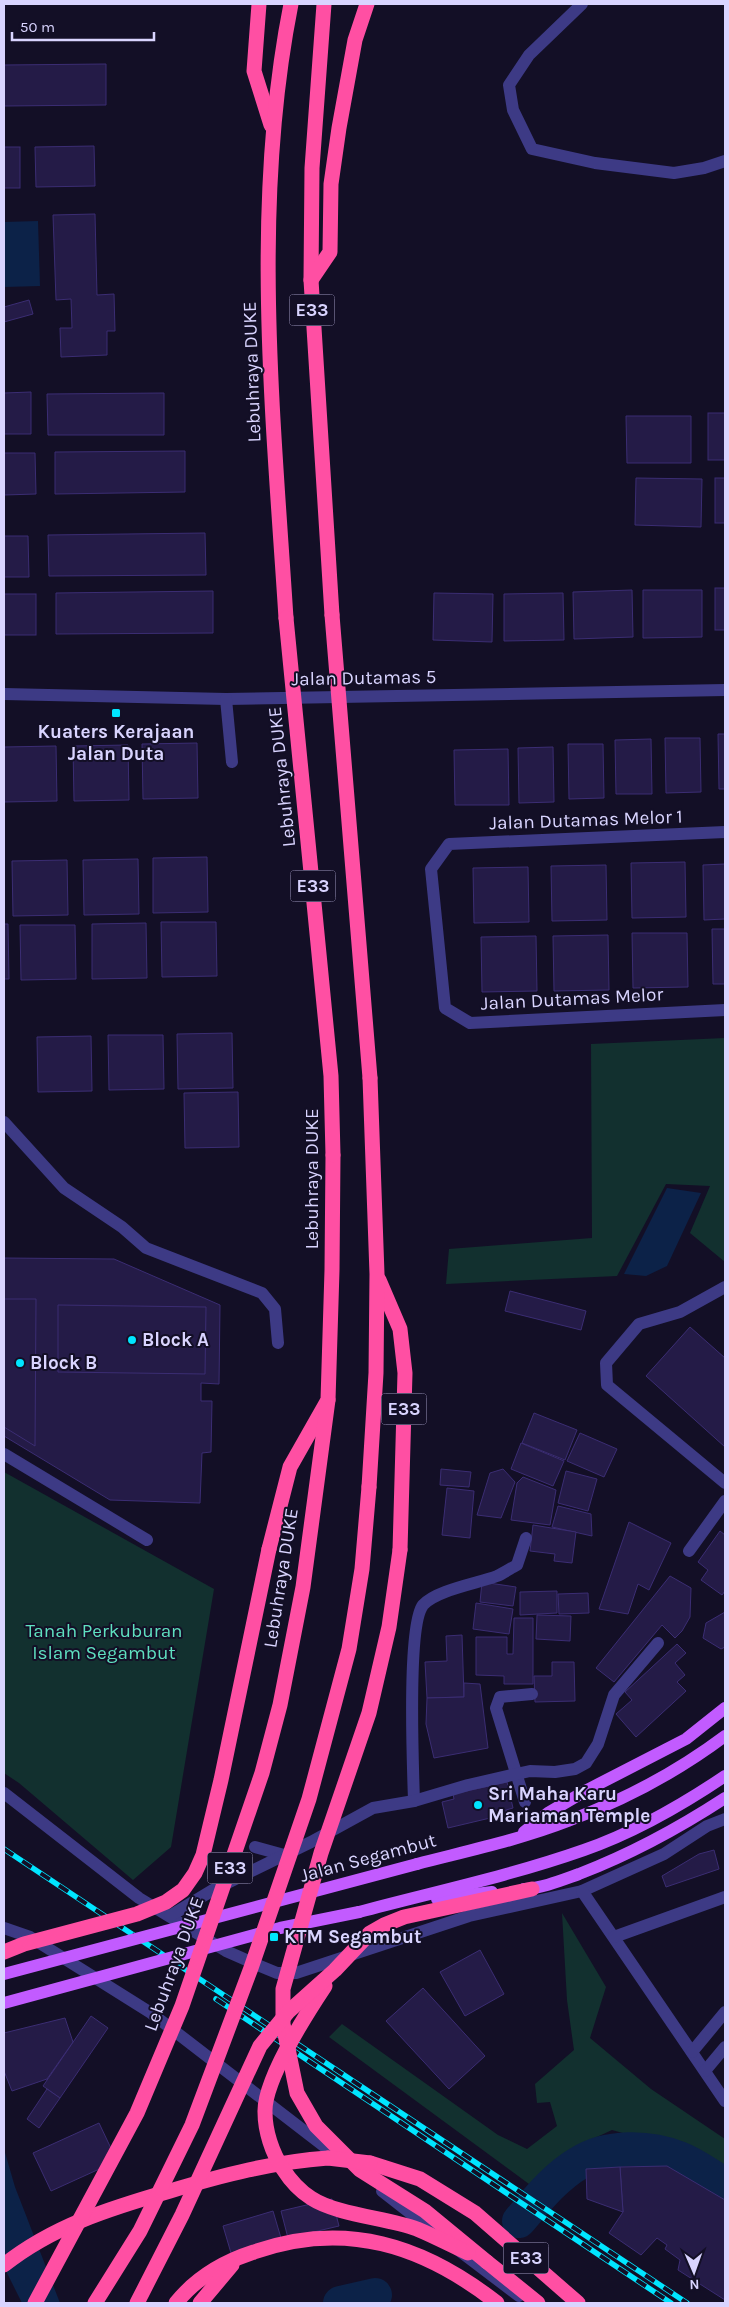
<svg xmlns="http://www.w3.org/2000/svg" width="729" height="2307" font-family="Karla,sans-serif">
  <rect width="100%" height="100%" fill="#130f26"/>
  <!-- green -->
  <g fill="#12302f">
    <polygon points="725,1038 725,1262 690,1233 710,1186 666,1184 617,1276 446,1284 449,1249 592,1238 591,1044"/>
    <polygon points="4,1472 214,1589 171,1847 133,1880 19,1783 4,1773"/>
    <polygon points="562,1913 606,1987 590,2038 651,2089 725,2139 725,2172 694,2153 612,2130 573,2148 529,2184 329,2037 342,2024 498,2135 527,2149 557,2126 550,2102 537,2103 535,2084 574,2050 567,2000"/>
  </g>
  <!-- water -->
  <g fill="#0c2248">
    <polygon points="38,221 40,286 5,287 4,222"/>
    <polygon points="667,1188 701,1193 667,1266 646,1276 624,1274"/>
    <polygon points="4,2149 15,2187 60,2303 22,2303 4,2267"/>
  </g>
  <g fill="none" stroke-linecap="round" stroke-linejoin="round">
    <!-- river -->
    <g stroke="#0c2248" stroke-width="34">
      <path d="M 519,2221 C 537,2200 555,2177 579,2163 C 607,2145 649,2146 679,2158 C 695,2164 710,2176 725,2184"/>
      <polyline points="340,2303 375,2295"/>
    </g>
  </g>
  <!-- building -->
  <g fill="#241b47" stroke="#3b2d73">
    <polygon points="106,64 106,105 4,106 4,65"/>
    <polygon points="94,146 95,186 36,187 35,147"/>
    <rect x="4" y="147" width="16" height="41"/>
    <polygon points="95,214 97,295 114,294 115,331 107,331 107,355 61,357 60,328 72,328 71,299 56,300 53,215"/>
    <polygon points="29,300 33,314 4,322 4,307"/>
    <polygon points="31,392 31,434 4,434 4,393"/>
    <polygon points="164,393 164,435 48,435 47,394"/>
    <rect x="708" y="413" width="17" height="47"/>
    <polygon points="626,416 691,416 691,463 627,463"/>
    <polygon points="185,451 185,492 55,494 55,452"/>
    <polygon points="4,453 35,453 36,494 4,495"/>
    <polygon points="636,478 702,479 701,527 635,525"/>
    <rect x="715" y="478" width="10" height="45"/>
    <polygon points="205,533 206,575 49,576 48,535"/>
    <polygon points="4,536 28,536 29,577 4,577"/>
    <rect x="715" y="588" width="10" height="42"/>
    <polygon points="632,590 633,637 574,639 573,592"/>
    <polygon points="643,590 702,590 702,637 643,638"/>
    <polygon points="213,591 213,633 56,634 56,593"/>
    <polygon points="434,593 493,594 492,642 433,640"/>
    <polygon points="563,593 564,640 504,641 504,594"/>
    <rect x="4" y="594" width="32" height="41"/>
    <polygon points="718,734 725,734 725,789 719,789"/>
    <polygon points="665,738 700,738 701,792 666,793"/>
    <polygon points="651,739 652,794 616,794 615,740"/>
    <polygon points="197,743 198,798 143,799 142,744"/>
    <polygon points="568,744 603,744 604,798 569,799"/>
    <polygon points="128,745 129,800 74,801 73,746"/>
    <polygon points="56,746 57,801 4,802 4,747"/>
    <polygon points="553,747 554,802 519,803 518,748"/>
    <polygon points="508,749 509,805 455,805 454,750"/>
    <polygon points="207,857 208,912 153,913 153,858"/>
    <polygon points="138,859 139,914 84,915 83,860"/>
    <polygon points="67,860 68,915 13,916 12,861"/>
    <polygon points="685,862 686,917 632,918 631,863"/>
    <polygon points="725,864 725,919 704,920 703,865"/>
    <polygon points="606,865 607,920 552,921 551,866"/>
    <polygon points="528,867 529,922 474,923 473,868"/>
    <polygon points="161,922 216,922 217,976 162,977"/>
    <polygon points="146,923 147,978 92,979 92,924"/>
    <polygon points="4,924 8,924 9,979 4,979"/>
    <polygon points="20,925 75,925 76,979 21,980"/>
    <polygon points="712,929 725,929 725,984 713,984"/>
    <polygon points="632,933 687,933 688,987 633,988"/>
    <polygon points="608,935 609,990 554,991 553,936"/>
    <polygon points="536,936 537,991 482,992 481,937"/>
    <polygon points="232,1033 233,1088 178,1089 177,1034"/>
    <polygon points="108,1035 163,1035 164,1089 109,1090"/>
    <polygon points="91,1036 92,1091 38,1092 37,1037"/>
    <polygon points="238,1092 239,1147 185,1148 184,1093"/>
    <polygon points="4,1258 114,1259 220,1305 219,1384 201,1383 201,1401 212,1401 211,1452 202,1453 200,1503 110,1500 4,1436"/>
    <polygon points="510,1291 586,1311 581,1330 505,1311"/>
    <polygon points="4,1299 36,1299 35,1446 4,1427"/>
    <polygon points="58,1305 206,1307 205,1374 58,1372"/>
    <polygon points="690,1327 725,1358 725,1447 646,1376"/>
    <polygon points="534,1413 577,1430 565,1460 522,1443"/>
    <polygon points="580,1433 617,1449 604,1477 567,1461"/>
    <polygon points="521,1443 564,1461 553,1486 511,1469"/>
    <polygon points="441,1469 471,1472 469,1487 440,1485"/>
    <polygon points="503,1469 515,1482 501,1518 477,1515 490,1473"/>
    <polygon points="566,1471 597,1479 588,1511 558,1503"/>
    <polygon points="523,1477 556,1490 550,1525 511,1520 517,1483"/>
    <polygon points="447,1488 474,1491 470,1538 442,1535"/>
    <polygon points="558,1506 591,1514 592,1536 552,1527"/>
    <polygon points="629,1522 671,1543 649,1590 638,1584 628,1614 599,1609"/>
    <polygon points="533,1525 576,1532 572,1563 554,1561 555,1554 530,1551"/>
    <polygon points="720,1531 725,1535 725,1591 722,1595 701,1580 708,1570 698,1562"/>
    <polygon points="670,1576 691,1588 690,1617 682,1631 675,1638 662,1625 614,1682 596,1668"/>
    <polygon points="482,1582 516,1587 513,1606 480,1602"/>
    <polygon points="557,1591 557,1613 520,1615 520,1592"/>
    <polygon points="588,1593 589,1613 559,1614 558,1594"/>
    <polygon points="476,1603 513,1609 509,1634 473,1629"/>
    <polygon points="725,1612 725,1647 721,1649 703,1638 706,1623"/>
    <polygon points="537,1615 571,1616 570,1641 536,1639"/>
    <polygon points="514,1618 533,1618 533,1684 504,1684 504,1676 476,1675 476,1637 507,1637 507,1654 513,1654"/>
    <polygon points="462,1635 464,1697 427,1698 425,1662 447,1661 446,1636"/>
    <polygon points="677,1644 686,1653 675,1663 685,1675 677,1682 686,1691 636,1737 616,1714 632,1700 625,1692"/>
    <polygon points="552,1662 574,1662 575,1701 535,1702 534,1676 552,1676"/>
    <polygon points="464,1683 480,1684 488,1748 434,1758 426,1724 427,1698 464,1697"/>
    <polygon points="507,1782 513,1808 506,1810 507,1814 448,1828 442,1802 454,1799 453,1794"/>
    <polygon points="714,1850 719,1869 666,1887 662,1876 699,1854"/>
    <polygon points="480,1950 504,1994 465,2016 440,1972"/>
    <polygon points="423,1988 485,2056 449,2089 386,2021"/>
    <polygon points="91,2016 108,2028 60,2098 43,2086"/>
    <polygon points="65,2018 73,2042 47,2079 12,2091 4,2071 4,2033"/>
    <polygon points="47,2089 60,2098 39,2128 27,2119"/>
    <polygon points="99,2123 117,2161 51,2191 33,2153"/>
    <polygon points="667,2166 725,2200 725,2300 678,2270 680,2260 665,2249 667,2245 657,2238 641,2255 609,2233 623,2212 620,2167"/>
    <polygon points="620,2167 623,2212 587,2199 586,2169"/>
    <polygon points="332,2199 339,2226 288,2238 281,2211"/>
    <polygon points="273,2211 281,2238 231,2253 223,2226"/>
  </g>
  <g fill="none" stroke-linecap="round" stroke-linejoin="round">
    <!-- minor -->
    <g stroke="#3d3a85" stroke-width="12">
      <polyline points="582,4 529,55 509,85 513,110 532,149 595,163 674,173 704,168 725,161"/>
      <polyline points="4,694 226,699 725,690"/>
      <polyline points="226,699 232,762"/>
      <polyline points="725,832 449,844 431,869 445,1008 470,1023 725,1010"/>
      <polyline points="4,1122 64,1188 122,1227 146,1248 262,1293 275,1309 278,1343"/>
      <polyline points="725,1287 680,1312 639,1324 606,1363 607,1385 725,1483"/>
      <polyline points="4,1454 147,1540"/>
      <polyline points="689,1551 725,1501"/>
      <polyline points="4,1793 139,1898 226,1951 260,1966 277,1973 296,1973 469,1916 582,1891 664,1854 707,1826 725,1819"/>
      <path d="M 414,1801 C 413,1768 407,1626 423,1605 C 436,1590 479,1583 497,1576 C 504,1573 511,1568 517,1565 L 526,1538"/>
      <polyline points="525,1802 496,1708 500,1697 532,1694"/>
      <polyline points="255,1847 284,1855"/>
      <polyline points="582,1891 725,2101"/>
      <polyline points="170,1916 213,1890 311,1842 373,1808 414,1801 468,1785 530,1771 555,1772 575,1769 586,1763 598,1744 614,1695 658,1643"/>
      <polyline points="4,1928 30,1937 151,2013 342,2160"/>
      <polyline points="614,1937 725,1897"/>
      <polyline points="692,2052 725,2012"/>
      <polyline points="705,2071 725,2047"/>
      <polyline points="382,2191 437,2234"/>
      <polyline points="457,2249 519,2296"/>
    </g>
    <!-- major -->
    <g stroke="#c25bff" stroke-width="12">
      <polyline points="524,1832 548,1813 587,1790 686,1739 725,1708"/>
      <path d="M 417,1864 C 467,1851 519,1840 568,1821 C 624,1800 677,1772 725,1736"/>
      <path d="M 524,1889 C 543,1888 562,1880 579,1874 C 631,1854 679,1828 725,1798"/>
      <polyline points="437,1899 492,1892"/>
      <path d="M 359,1912 C 434,1892 510,1876 584,1850 C 633,1833 682,1805 725,1776"/>
    </g>
    <!-- highway -->
    <g stroke="#ff4fa3" stroke-width="15">
      <polyline points="259,4 254,71 271,125"/>
      <polyline points="324,4 312,168 311,280 332,615"/>
      <polyline points="311,280 330,252 331,184 339,128 355,40 367,4"/>
      <path d="M 286,618 C 273,414 251,205 291,4"/>
      <polyline points="379,1280 400,1329 405,1373 400,1550"/>
      <polyline points="369,1487 376,1373 377,1274 370,1078"/>
      <polyline points="269,1549 290,1467 328,1400 332,1270 333,1155"/>
      <polyline points="370,2163 420,2179 475,2213 578,2303"/>
      <polyline points="487,2262 538,2303"/>
      <path d="M 4,2265 C 53,2226 111,2208 170,2191 C 223,2175 273,2162 328,2158"/>
      <path d="M 176,2303 C 196,2278 223,2262 254,2252 C 345,2220 423,2245 497,2303"/>
      <polyline points="200,2303 232,2265"/>
    </g>
    <defs>
      <g id="rail">
        <polyline points="4,1849 687,2303"/>
        <polyline points="216,1999 671,2303"/>
      </g>
    </defs>
    <!-- rail casing -->
    <use href="#rail" stroke="#00e5ff" stroke-width="5.5"/>
    <!-- rail -->
    <use href="#rail" stroke="#130f26" stroke-width="4" stroke-dasharray="11" stroke-linecap="butt"/>
    <!-- major-bridge -->
    <g stroke="#c25bff" stroke-width="12">
      <polyline points="4,1974 417,1864"/>
      <polyline points="4,2003 280,1928 359,1912"/>
    </g>
    <!-- highway-bridge -->
    <g stroke="#ff4fa3" stroke-width="15">
      <polyline points="332,615 370,1078"/>
      <polyline points="286,618 331,1076 333,1155"/>
      <polyline points="400,1550 389,1627 369,1713 321,1853 283,1989 283,2024 297,2093 316,2126 360,2170 425,2211 487,2262"/>
      <polyline points="4,1952 24,1944 137,1914 166,1902 183,1890 195,1873 203,1855 221,1780 269,1549"/>
      <path d="M 325,1986 C 307,2013 264,2080 265,2112 C 265,2131 272,2153 283,2169 C 290,2180 300,2191 311,2198 C 337,2215 387,2218 417,2229 C 434,2236 451,2245 468,2253"/>
      <polyline points="328,2158 370,2163"/>
      <polyline points="35,2303 137,2113 182,2006 262,1773 280,1705 303,1587 328,1400"/>
      <polyline points="95,2303 140,2231 192,2125 251,1968 309,1799 349,1649 362,1569 369,1487"/>
      <polyline points="137,2303 182,2215 260,2046 288,2012 335,1970 370,1933 384,1925 404,1917 532,1889"/>
    </g>
  </g>
  <!-- markers -->
  <g fill="#00e5ff" stroke="#130f26" stroke-width="2">
    <rect x="111" y="708" width="10" height="10" rx="2.5"/>
    <circle cx="132" cy="1340" r="5"/>
    <circle cx="20" cy="1363" r="5"/>
    <circle cx="478" cy="1805" r="5"/>
    <rect x="269" y="1932" width="10" height="10" rx="2.5"/>
  </g>
  <g text-anchor="middle" dominant-baseline="central" stroke-width="4" stroke-linejoin="round" paint-order="stroke">
    <!-- shield labels -->
    <g fill="#130f26" stroke="#9e99be" stroke-width="1">
      <rect x="289.5" y="294.5" width="45" height="31" rx="4"/>
      <rect x="290.5" y="870.5" width="45" height="31" rx="4"/>
      <rect x="381.5" y="1393.5" width="45" height="31" rx="4"/>
      <rect x="207.5" y="1852.5" width="45" height="31" rx="4"/>
      <rect x="503.5" y="2242.5" width="45" height="31" rx="4"/>
    </g>
    <g font-size="18" font-weight="bold" fill="#d9d4ff">
      <text x="312" y="310">E33</text>
      <text x="313" y="886">E33</text>
      <text x="404" y="1409">E33</text>
      <text x="230" y="1868">E33</text>
      <text x="526" y="2258">E33</text>
    </g>
    <!-- street labels -->
    <g font-size="19" fill="#d9d4ff" stroke="#130f26">
      <text transform="translate(252 372) rotate(-92)">Lebuhraya DUKE</text>
      <text transform="translate(364 678) rotate(-1)">Jalan Dutamas 5</text>
      <text transform="translate(282 777) rotate(-96)">Lebuhraya DUKE</text>
      <text transform="translate(586 820) rotate(-2)">Jalan Dutamas Melor 1</text>
      <text transform="translate(572 999) rotate(-3)">Jalan Dutamas Melor</text>
      <text transform="translate(312 1179) rotate(-90)">Lebuhraya DUKE</text>
      <text transform="translate(281 1578) rotate(-81)">Lebuhraya DUKE</text>
      <text transform="translate(368 1858) rotate(-15)">Jalan Segambut</text>
      <text transform="translate(174 1964) rotate(-70)">Lebuhraya DUKE</text>
    </g>
    <!-- poi labels -->
    <g font-size="19" font-weight="bold" fill="#d9d4ff" stroke="#130f26" text-anchor="start">
      <text x="116" y="732" text-anchor="middle">Kuaters Kerajaan<tspan x="116" dy="22">Jalan Duta</tspan></text>
      <text x="142" y="1340">Block A</text>
      <text x="30" y="1363">Block B</text>
      <text x="488" y="1794">Sri Maha Karu<tspan x="488" dy="22">Mariaman Temple</tspan></text>
      <text x="284" y="1937">KTM Segambut</text>
    </g>
    <!-- park labels -->
    <g font-size="19" fill="#5fe0c0" stroke="#130f26">
      <text x="104" y="1631">Tanah Perkuburan<tspan x="104" dy="22">Islam Segambut</tspan></text>
    </g>
  </g>
  <!-- border -->
  <rect width="729" height="2307" fill="none" stroke="#d9d4ff" stroke-width="10"/>
  <!-- north arrow -->
  <g transform="translate(694 2272) rotate(178)" stroke="#130f26" stroke-width="4" paint-order="stroke">
  <path d="M0-4L9 19L0 12L-9 19Z" fill="#d9d4ff"/>
  <text y="-8" font-size="14" font-weight="bold" text-anchor="middle" fill="#d9d4ff">N</text>
  </g>
  <!-- scale -->
  <path d="M12 32v8h142v-8" fill="none" stroke="#d9d4ff" stroke-width="2.5"/>
  <text x="20" y="32" font-size="15" fill="#d9d4ff" stroke="#130f26" stroke-width="4" paint-order="stroke">50 m</text>
</svg>
